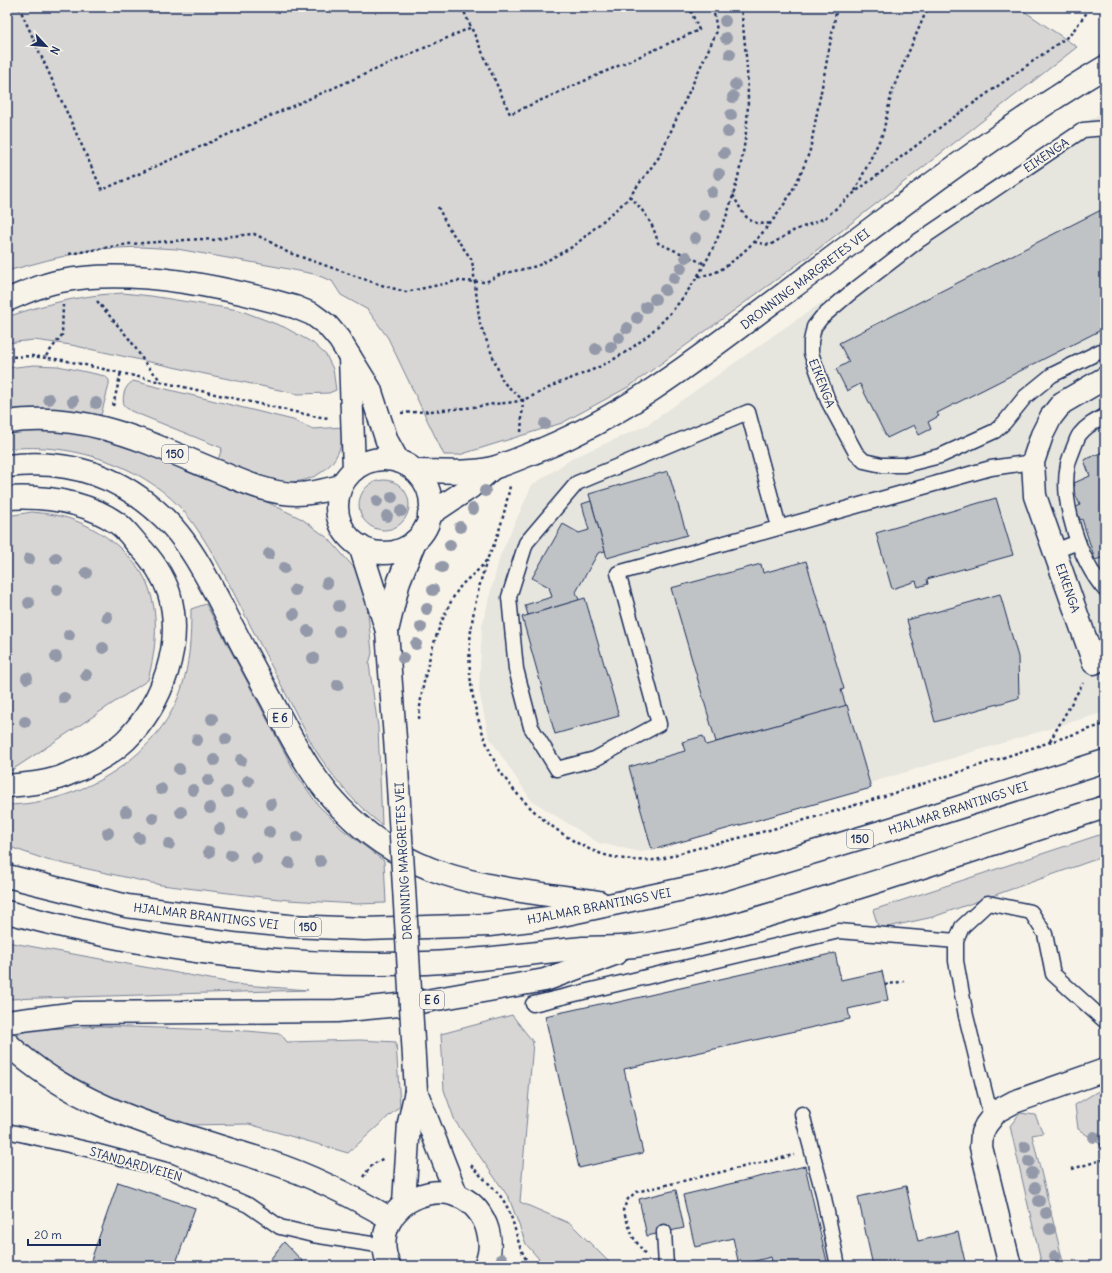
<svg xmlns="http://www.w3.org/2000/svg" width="1112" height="1273" font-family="Delius,sans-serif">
  <rect width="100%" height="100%" fill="#f7f3e8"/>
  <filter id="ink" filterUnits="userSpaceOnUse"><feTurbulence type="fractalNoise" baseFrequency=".025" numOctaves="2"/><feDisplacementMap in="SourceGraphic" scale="8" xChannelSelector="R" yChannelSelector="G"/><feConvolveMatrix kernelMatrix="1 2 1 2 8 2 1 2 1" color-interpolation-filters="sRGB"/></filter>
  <g filter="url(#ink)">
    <!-- built -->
    <polygon fill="#e6e5de" points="1105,110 1105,712 641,852 599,843 531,800 489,737 479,691 482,626 500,556 532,485 573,458 647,425 777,333"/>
    <!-- green -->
    <g fill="#d7d6d4" stroke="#798299">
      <polygon points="7,7 1018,7 1077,47 813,253 630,386 562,423 459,455 444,455 388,338 368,310 341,295 332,281 314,274 278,267 177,249 141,247 95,249 48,260 7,271"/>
      <path d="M 123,293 L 151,296 L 239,310 L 284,327 L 313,343 L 326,355 L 333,369 L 336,390 L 329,393 L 298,394 L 71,345 L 34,340 L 7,343 L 7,318 L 10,316 C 48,303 83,295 123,293 Z"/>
      <path d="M 34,365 L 58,366 L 105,376 L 109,380 L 109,385 L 101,415 C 69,409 39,406 7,410 L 7,368 Z"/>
      <path d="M 133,381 L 293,420 L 313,429 L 343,427 C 344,467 310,489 272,480 C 254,476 236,467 218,460 L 222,448 L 131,411 L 124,406 C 122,396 124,387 133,381 Z"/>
      <path d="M 37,429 L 63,429 L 125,445 L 269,503 L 302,519 L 329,539 L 356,570 L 364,586 L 367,603 L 372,653 L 369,664 L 378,727 L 382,825 C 354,804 332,776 314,748 C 292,706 270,663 248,621 C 231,588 215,554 193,523 C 153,467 73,441 7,449 L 7,433 Z"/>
      <circle cx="384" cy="505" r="25"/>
      <path d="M 32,512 C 41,513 51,514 60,516 C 81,521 102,532 119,547 C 130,558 141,569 147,583 C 160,614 156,649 148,680 L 12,770 L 7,771 L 7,516 Z"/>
      <path d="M 206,604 L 295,772 L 318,805 L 342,829 L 384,861 L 386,903 L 357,904 L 288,900 L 161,885 L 47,860 L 7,846 L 7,805 C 77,804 157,760 181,690 C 190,663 191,637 191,609 Z"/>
      <polygon points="1105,833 1105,856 933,917 879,929 873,910"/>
      <polygon points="7,942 243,985 308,990 7,999"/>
      <polygon points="512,1015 533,1042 520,1202 571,1224 613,1266 545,1266 526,1244 509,1198 455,1121 444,1090 441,1034"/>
      <polygon points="102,1026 247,1031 281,1034 287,1042 360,1040 396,1042 400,1106 348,1153 249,1124 185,1125 142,1110 115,1099 59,1069 40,1056 18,1037 19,1034 27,1030"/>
      <polygon points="1100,1090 1105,1091 1105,1143 1100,1144 1078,1129 1075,1105"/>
      <polygon points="1020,1113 1035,1115 1043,1133 1032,1135 1064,1266 1042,1266 1010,1126"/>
    </g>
    <!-- building -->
    <g fill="#c0c3c5" stroke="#1b2f5e">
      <polygon points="1105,208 1105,328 937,413 939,416 928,422 931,429 919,435 914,425 887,438 860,384 847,391 836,369 849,362 839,343"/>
      <polygon points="1105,451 1105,559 1104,557 1095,560 1082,519 1080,520 1075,508 1080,505 1072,487 1075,486 1074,483 1090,476 1084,460"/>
      <polygon points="668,471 687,535 607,558 589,494"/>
      <polygon points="996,498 1013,555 927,579 928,584 918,587 916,581 892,589 876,533"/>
      <polygon points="591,501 605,551 598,553 576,592 579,600 528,615 525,605 552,597 549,587 532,578 563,524 579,533 589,530 582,504"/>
      <polygon points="806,561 844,689 841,690 846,706 716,742 671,588 761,564 763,573"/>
      <polygon points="1000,594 1018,657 1019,698 935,722 907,620"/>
      <polygon points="585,598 619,716 555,734 522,617"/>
      <polygon points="847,705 871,788 652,850 629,767 685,751 682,742 703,736 706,745"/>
      <polygon points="835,953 841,980 882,971 888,1000 848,1009 850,1019 624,1069 643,1153 579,1168 545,1016 609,1002 610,1004"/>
      <polygon points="1105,1143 1105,1160 1100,1144"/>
      <polygon points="805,1166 828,1266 773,1266 771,1257 739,1265 733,1238 695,1247 683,1195"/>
      <polygon points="118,1182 195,1208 175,1266 89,1266"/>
      <polygon points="906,1186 918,1241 958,1232 966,1266 893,1266 893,1264 873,1266 858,1197"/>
      <polygon points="676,1190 684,1228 647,1236 639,1199"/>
      <polygon points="284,1242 307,1266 265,1266"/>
    </g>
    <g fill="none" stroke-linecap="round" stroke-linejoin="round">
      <defs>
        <g id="service">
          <polyline points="1105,128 1083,130 918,241 849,294 821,318 814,327 811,341 811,353 828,401 856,453 864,461 882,465 904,465 940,456 995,431 1004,423 1025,397 1052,375 1105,349"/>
          <path d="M 1105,416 C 1096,421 1087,425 1080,434 C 1077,437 1076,443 1074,447 C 1072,453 1069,459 1068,464 C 1060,502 1080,561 1105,590"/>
          <polyline points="779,527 748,412 577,483 526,543 509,597 516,669 531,727 557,769 595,759 659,724 618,573 991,468 1033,462"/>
          <polyline points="1055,551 1078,542"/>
          <polyline points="533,1004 839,931 956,941"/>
          <polyline points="802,1114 823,1193 838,1266"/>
          <polyline points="991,1117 966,1016 956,961 956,941 962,927 988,903 1031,912 1045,934 1053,974 1105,1021"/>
          <polyline points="7,1131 91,1150 170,1171 248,1205 280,1227 313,1235 384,1246"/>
          <polyline points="664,1232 666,1266"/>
        </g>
        <g id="minor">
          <path d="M 7,300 C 24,293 43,284 61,281 C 133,267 225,287 295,307 L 312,314 L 327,325 L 339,339 L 370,389 L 387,441 L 398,461"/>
          <polyline points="350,357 354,469"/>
          <polyline points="1094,663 1035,496 1033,462 1042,435 1051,417 1062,403 1105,378"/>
          <polyline points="1010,1266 981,1147 982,1133 986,1125 997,1111 1014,1102 1105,1070"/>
        </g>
        <g id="tertiary">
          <circle cx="384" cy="506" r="47"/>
          <path d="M 416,471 C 441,471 469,474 493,468 C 510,463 527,455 543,449 C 627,414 697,359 769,305 C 879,224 987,137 1105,67"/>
          <polyline points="429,515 471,487 493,468"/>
          <polyline points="360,546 387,631 396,752"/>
          <polyline points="387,631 399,581 415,541"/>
          <polyline points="416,1091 457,1196"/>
          <polyline points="404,1203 409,1123 416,1091"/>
          <path d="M 389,1266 C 362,1200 460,1161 486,1225 C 491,1238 491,1253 485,1266"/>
        </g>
        <g id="trunk">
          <path d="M 7,422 C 87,411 146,442 217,471 C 242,481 269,494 296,494 C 311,494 326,490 341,486"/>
          <path d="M 7,466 C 72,458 127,478 172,526 C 192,548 207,578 221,604 C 237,636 254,668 271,699 C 293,741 315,786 351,818 C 376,842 409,862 442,873 C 493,890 548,894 599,902"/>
          <path d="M 7,498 C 45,496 85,501 117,523 C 125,528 132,538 138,545 C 151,558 163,575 169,593 C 184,644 163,703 126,740 C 110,755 87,767 66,775 C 48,783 27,784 7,786"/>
          <polyline points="7,876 127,906 240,921 289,926 365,929 489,925 548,918 711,883 894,828 1105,761"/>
          <path d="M 7,912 C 143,949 284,969 426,963 C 479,961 531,953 583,948 C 600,947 617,948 634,946 C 661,943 690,935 717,929 C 763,918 808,903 853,889 C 937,863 1021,834 1105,807"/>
          <polyline points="7,1022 77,1013 337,1011 409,1004 545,980 617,953"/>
          <path d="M 7,1043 C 78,1112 179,1132 270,1162 C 313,1176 352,1196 391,1219"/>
        </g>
      </defs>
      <!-- service casing -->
      <use href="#service" stroke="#1b2f5e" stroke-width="17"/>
      <!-- minor casing -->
      <use href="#minor" stroke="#1b2f5e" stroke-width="25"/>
      <!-- tertiary casing -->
      <use href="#tertiary" stroke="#1b2f5e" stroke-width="25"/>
      <!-- trunk casing -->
      <use href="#trunk" stroke="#1b2f5e" stroke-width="25"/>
      <!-- path -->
      <g stroke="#1b2f5e" stroke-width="2.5" stroke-dasharray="3 3" stroke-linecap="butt">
        <polyline points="19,7 102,190 472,27"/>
        <polyline points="462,7 510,114 699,30 689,7"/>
        <polyline points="855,191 883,133 892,91 928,7"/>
        <path d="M 733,195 C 743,213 747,227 771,223"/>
        <path d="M 630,196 C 644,212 653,222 658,243 L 705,264"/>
        <polyline points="438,207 448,227 472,260 480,324 503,382 523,400 521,433"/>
        <polyline points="754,242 770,245 793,231 825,218 854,193 947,122 1070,35 1091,7"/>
        <polyline points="69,254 129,244 200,239 216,240 232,236 254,234 267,240 287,252 378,284 406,292 457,281 486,282 501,274 537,266 574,246 627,200 659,157 717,31 713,7"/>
        <path d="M 698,276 C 717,275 727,266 741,254 C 774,225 796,191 810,150 L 837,7"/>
        <polyline points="97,301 131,341 145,363 161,381"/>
        <polyline points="46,356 62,335 63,305"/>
        <polyline points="7,357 32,356 63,360 313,416 329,418"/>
        <polyline points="113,406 121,372"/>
        <path d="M 401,413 C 432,411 464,409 494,404 C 503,403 513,403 522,400 C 533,397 547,388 559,383 C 580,375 602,367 621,355 C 699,306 739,211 747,122 C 750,83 745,45 741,7"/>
        <path d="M 487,560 C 464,632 461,691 494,760 C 514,801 573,852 619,858 C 629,860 643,861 654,860 C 664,859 674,855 684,852 C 701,847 718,843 735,839 C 860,807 982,764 1105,724"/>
        <path d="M 419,719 C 421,681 437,619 460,587 C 468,577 481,570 487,559 C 499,538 505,510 510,486"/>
        <polyline points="1050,741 1083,683"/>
        <polyline points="885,985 904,981"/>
        <path d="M 471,1165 C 482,1179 498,1189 506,1205 C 517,1225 516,1249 531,1266"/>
        <polyline points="1072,1169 1105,1159"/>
        <polyline points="363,1177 372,1165 384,1158"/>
        <polyline points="645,1254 633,1237 623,1210 628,1199 636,1192 794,1155"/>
      </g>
      <!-- service -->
      <use href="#service" stroke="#f7f3e8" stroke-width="14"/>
      <!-- minor -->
      <use href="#minor" stroke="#f7f3e8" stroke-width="22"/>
      <!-- tertiary -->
      <use href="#tertiary" stroke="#f7f3e8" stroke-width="22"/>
      <!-- trunk -->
      <use href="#trunk" stroke="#f7f3e8" stroke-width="22"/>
      <defs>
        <polyline id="tertiary-bridge" points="396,752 416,1091"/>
      </defs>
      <!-- tertiary-bridge casing -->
      <use href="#tertiary-bridge" stroke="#1b2f5e" stroke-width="25" stroke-linecap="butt"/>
      <!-- tertiary-bridge -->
      <use href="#tertiary-bridge" stroke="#f7f3e8" stroke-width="22"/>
    </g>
    <!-- trees -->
    <g fill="#9399a9">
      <circle cx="725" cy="21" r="6"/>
      <circle cx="726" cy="38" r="6"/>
      <circle cx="730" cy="54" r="6"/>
      <circle cx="735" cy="85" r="6"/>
      <circle cx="733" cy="97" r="6"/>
      <circle cx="731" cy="115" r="6"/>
      <circle cx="728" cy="132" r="6"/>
      <circle cx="724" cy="153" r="6"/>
      <circle cx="719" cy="174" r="6"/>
      <circle cx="712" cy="192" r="6"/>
      <circle cx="704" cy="215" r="6"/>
      <circle cx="695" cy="238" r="6"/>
      <circle cx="686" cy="257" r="6"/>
      <circle cx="681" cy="268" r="6"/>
      <circle cx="674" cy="278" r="6"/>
      <circle cx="665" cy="290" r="6"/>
      <circle cx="655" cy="299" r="6"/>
      <circle cx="646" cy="307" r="6"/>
      <circle cx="637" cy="318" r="6"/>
      <circle cx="627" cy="328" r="6"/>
      <circle cx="619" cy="338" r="6"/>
      <circle cx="611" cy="347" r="6"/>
      <circle cx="596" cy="349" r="6"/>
      <circle cx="49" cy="399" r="6"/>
      <circle cx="73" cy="401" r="6"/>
      <circle cx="96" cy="403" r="6"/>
      <circle cx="545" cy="424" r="6"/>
      <circle cx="485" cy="491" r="6"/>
      <circle cx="392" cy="497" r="6"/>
      <circle cx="377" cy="501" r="6"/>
      <circle cx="473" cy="509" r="6"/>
      <circle cx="401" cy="511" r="6"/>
      <circle cx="387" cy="516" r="6"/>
      <circle cx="460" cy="527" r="6"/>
      <circle cx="450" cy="545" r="6"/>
      <circle cx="269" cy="554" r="6"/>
      <circle cx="56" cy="558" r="6"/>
      <circle cx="29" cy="559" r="6"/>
      <circle cx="442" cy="567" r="6"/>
      <circle cx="284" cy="568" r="6"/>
      <circle cx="86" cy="573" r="6"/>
      <circle cx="327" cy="583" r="6"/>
      <circle cx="57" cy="590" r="6"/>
      <circle cx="295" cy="590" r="6"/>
      <circle cx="433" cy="590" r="6"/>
      <circle cx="29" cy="603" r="6"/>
      <circle cx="339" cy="606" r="6"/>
      <circle cx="427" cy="609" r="6"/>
      <circle cx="294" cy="614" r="6"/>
      <circle cx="107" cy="617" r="6"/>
      <circle cx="421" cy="627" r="6"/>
      <circle cx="308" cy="631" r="6"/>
      <circle cx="339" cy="631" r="6"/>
      <circle cx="69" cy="635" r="6"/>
      <circle cx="416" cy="644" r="6"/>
      <circle cx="103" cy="648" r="6"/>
      <circle cx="56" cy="657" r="6"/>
      <circle cx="313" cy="658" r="6"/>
      <circle cx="403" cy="658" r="6"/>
      <circle cx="86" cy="675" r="6"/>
      <circle cx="27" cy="678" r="6"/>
      <circle cx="338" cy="685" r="6"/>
      <circle cx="64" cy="698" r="6"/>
      <circle cx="212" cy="719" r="6"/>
      <circle cx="25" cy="722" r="6"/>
      <circle cx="226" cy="739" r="6"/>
      <circle cx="197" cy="740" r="6"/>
      <circle cx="214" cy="760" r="6"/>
      <circle cx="241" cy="760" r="6"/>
      <circle cx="179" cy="769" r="6"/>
      <circle cx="208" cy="780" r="6"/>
      <circle cx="248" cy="781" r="6"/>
      <circle cx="161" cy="789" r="6"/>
      <circle cx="193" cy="790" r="6"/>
      <circle cx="227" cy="792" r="6"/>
      <circle cx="271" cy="804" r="6"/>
      <circle cx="210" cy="808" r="6"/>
      <circle cx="126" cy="812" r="6"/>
      <circle cx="181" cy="812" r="6"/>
      <circle cx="243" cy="812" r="6"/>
      <circle cx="153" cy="818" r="6"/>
      <circle cx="220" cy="829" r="6"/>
      <circle cx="269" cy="832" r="6"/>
      <circle cx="108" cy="833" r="6"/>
      <circle cx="297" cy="837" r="6"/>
      <circle cx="139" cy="838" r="6"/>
      <circle cx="169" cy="844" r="6"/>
      <circle cx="209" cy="852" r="6"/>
      <circle cx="231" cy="855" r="6"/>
      <circle cx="256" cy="858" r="6"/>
      <circle cx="320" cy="861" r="6"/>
      <circle cx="289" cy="863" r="6"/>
      <circle cx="1094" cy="1137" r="6"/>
      <circle cx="1025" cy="1147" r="6"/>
      <circle cx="1029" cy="1161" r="6"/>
      <circle cx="1032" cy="1173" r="6"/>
      <circle cx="1035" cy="1188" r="6"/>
      <circle cx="1039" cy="1201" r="6"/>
      <circle cx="1046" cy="1213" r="6"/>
      <circle cx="1050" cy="1229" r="6"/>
      <circle cx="1055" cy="1256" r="6"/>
      <circle cx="502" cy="1259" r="6"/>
    </g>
  </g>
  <g text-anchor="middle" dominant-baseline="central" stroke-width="4" stroke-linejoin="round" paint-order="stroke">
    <!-- shield labels -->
    <g fill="#f7f3e8" stroke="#5d6a87" stroke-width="1">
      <rect x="162" y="445" width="26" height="18" rx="3"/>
      <rect x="268" y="709" width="24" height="18" rx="3"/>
      <rect x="847" y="830" width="26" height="18" rx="3"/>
      <rect x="295" y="918" width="26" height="18" rx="3"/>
      <rect x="420" y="991" width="24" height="18" rx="3"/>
    </g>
    <g font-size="11" font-weight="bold" fill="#1b2f5e">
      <text x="175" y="454">150</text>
      <text x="280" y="718">E 6</text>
      <text x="860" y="839">150</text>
      <text x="308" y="927">150</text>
      <text x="432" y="1000">E 6</text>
    </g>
    <!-- street labels -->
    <g font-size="12" fill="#1b2f5e" stroke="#f7f3e8">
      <text transform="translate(1046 155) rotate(-34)">EIKENGA</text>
      <text transform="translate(805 279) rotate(-37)">DRONNING MARGRETES VEI</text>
      <text transform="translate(822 383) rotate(69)">EIKENGA</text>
      <text transform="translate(1068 588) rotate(71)">EIKENGA</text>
      <text transform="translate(958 808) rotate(-18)">HJALMAR BRANTINGS VEI</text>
      <text transform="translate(403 861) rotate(-93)">DRONNING MARGRETES VEI</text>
      <text transform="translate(599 906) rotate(-11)">HJALMAR BRANTINGS VEI</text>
      <text transform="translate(206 916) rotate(7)">HJALMAR BRANTINGS VEI</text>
      <text transform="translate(136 1164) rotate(16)">STANDARDVEIEN</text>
    </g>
  </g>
  <!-- margin -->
  <rect width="1112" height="1273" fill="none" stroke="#f7f3e8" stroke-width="24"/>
  <rect x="12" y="12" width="1088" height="1249" fill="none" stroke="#1b2f5e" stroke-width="1.5" filter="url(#ink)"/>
  <!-- north arrow -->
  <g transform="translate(46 46) rotate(116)" stroke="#f7f3e8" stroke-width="3" paint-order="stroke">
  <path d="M0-3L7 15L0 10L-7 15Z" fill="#1b2f5e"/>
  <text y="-6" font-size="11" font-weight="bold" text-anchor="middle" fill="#1b2f5e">N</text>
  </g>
  <!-- scale -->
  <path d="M28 1239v6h72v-6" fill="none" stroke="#1b2f5e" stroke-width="2"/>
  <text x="34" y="1239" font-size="12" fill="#1b2f5e" stroke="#f7f3e8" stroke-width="3" paint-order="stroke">20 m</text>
</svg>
